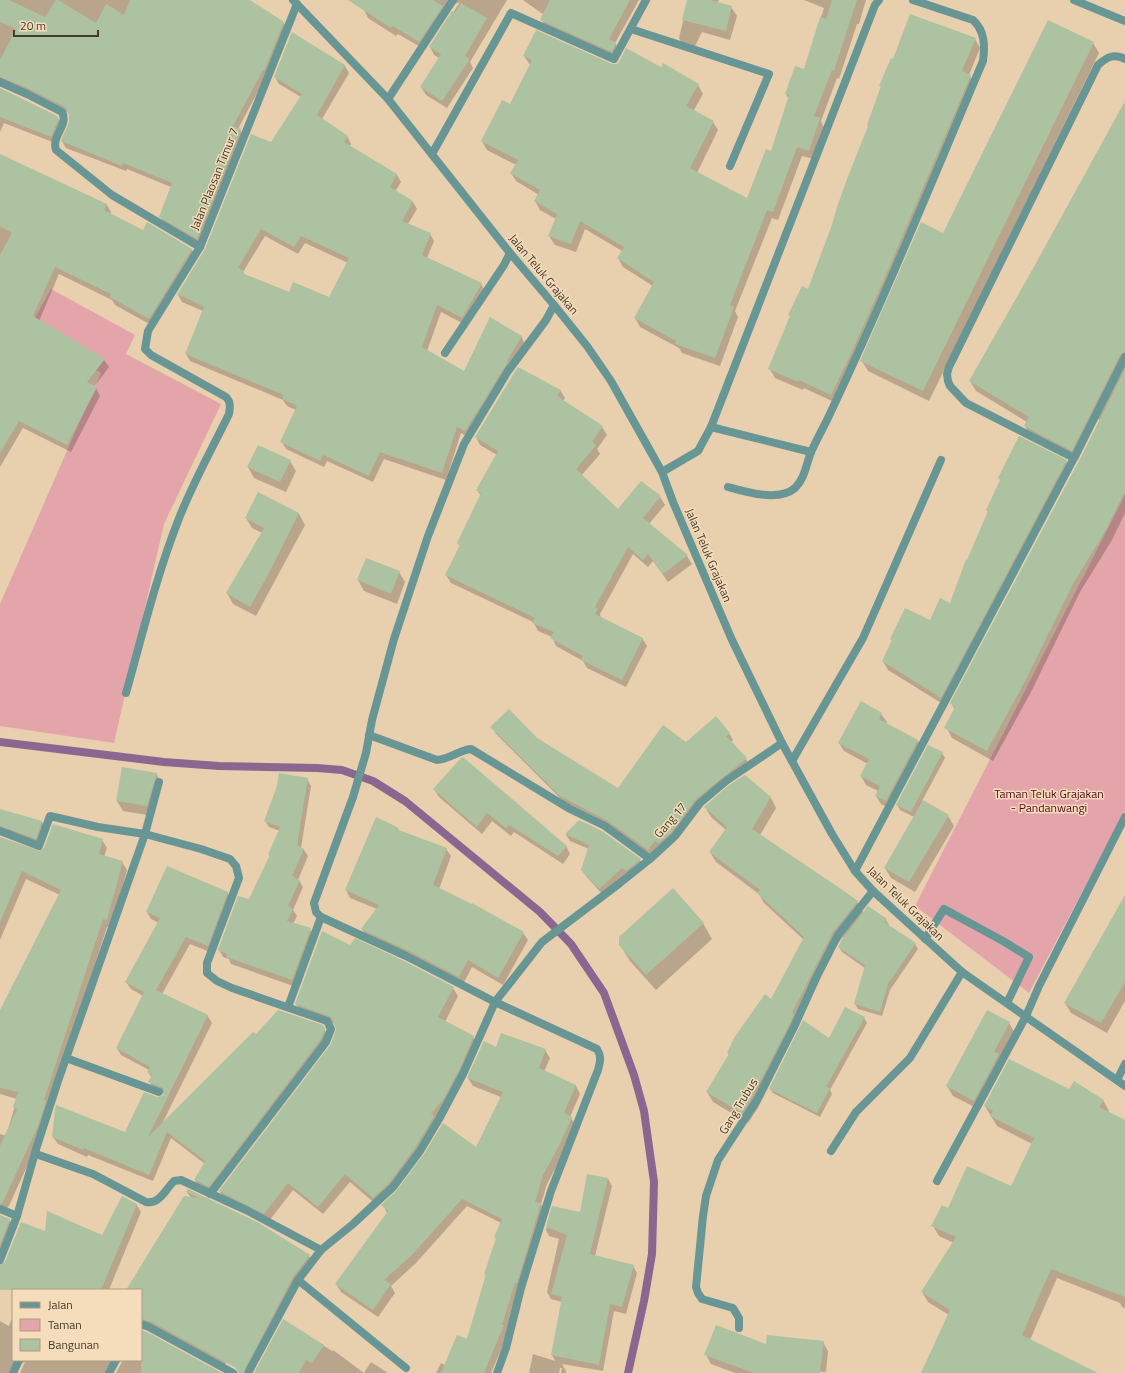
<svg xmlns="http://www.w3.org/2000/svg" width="1125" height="1373" font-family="'Titillium Web',sans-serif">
  <rect width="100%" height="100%" fill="#e8cfae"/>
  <!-- green -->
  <g fill="#e3a5a9">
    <polygon points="51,289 135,335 126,354 221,404 164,524 114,743 0,726 0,604 101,373 27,332"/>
    <polygon points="1125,495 1125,810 1029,993 915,906"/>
  </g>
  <!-- shadow -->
  <g fill="#0003" fill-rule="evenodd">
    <polygon points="0,0 248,0 283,22 287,29 266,76 238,129 240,130 244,136 201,245 164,223 160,216 171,187 127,169 126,171 66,148 62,141 70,122 69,113 7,83 0,85"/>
    <polygon points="349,0 507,0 470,62 473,68 447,108 426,95 421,87 439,58 434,55 430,47 460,2 453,5 424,49 398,34 396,36 368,18 364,10"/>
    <polygon points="523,0 639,0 615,43 620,52 616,59 546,28 542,20 544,15"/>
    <polygon points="688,0 719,0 717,3 731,7 737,16 730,40 702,32 693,50 684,47 679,38"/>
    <polygon points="804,0 866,0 859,24 857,24 839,79 837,78 821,121 824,128 814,159 802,156 778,220 772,218 735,311 738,317 720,366 682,353 679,348 640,327 635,318 653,286 623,267 618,258 622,251 585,229 576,252 555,245 549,236 556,219 540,210 535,201 539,195 516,181 511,173 516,165 487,150 482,141 510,105 530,65 524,56 612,65 662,68 698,85 703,94 694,110 713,122 718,130 697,173 748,200 772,152 789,99 786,94 804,71 824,8"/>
    <path d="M 292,34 L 345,66 L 349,73 L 322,119 L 347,136 L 351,144 L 349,147 L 397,175 L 401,182 L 395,192 L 413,202 L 417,209 L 408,224 L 430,234 L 434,241 L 427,258 L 481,284 L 485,291 L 466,325 L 441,312 L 427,351 L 464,373 L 521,336 L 525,344 L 469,438 L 461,433 L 446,480 L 384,459 L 373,482 L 327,461 L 324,467 L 286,449 L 282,442 L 296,410 L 287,406 L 283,400 L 190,361 L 186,354 L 203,311 L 182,302 L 178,295 L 271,143 L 301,97 L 279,84 L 275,77 ZM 265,236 L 298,254 L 305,243 L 348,263 L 329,298 L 289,294 L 245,275 L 243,272 Z"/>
    <polygon points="975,39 980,48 969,75 976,85 836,403 804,388 803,390 775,378 770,369 808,290 869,127 882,88 881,86"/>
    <polygon points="1093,43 1099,53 929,401 868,371 862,361 943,234"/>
    <polygon points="0,89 57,117 61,123 55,143 4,123 0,132"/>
    <polygon points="1125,103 1125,513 1112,540 1080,592 1030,694 993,761 952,738 946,727 955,710 951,703 1080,461 1100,420 1098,419 1078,460 1031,437 1025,426 1027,422 976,391 970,381 1031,274"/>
    <polygon points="0,173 107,205 111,212 110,214 144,231 148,224 192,250 196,257 153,326 115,305 112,300 59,274 39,321 104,360 109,367 94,387 96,388 100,396 71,452 23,428 0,467"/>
    <polygon points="560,390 565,398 563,401 602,427 607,435 597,449 600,454 581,476 619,510 660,497 665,505 649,524 687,556 692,564 668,582 653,561 648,567 633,554 600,614 601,619 642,638 647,646 626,687 587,668 583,661 556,646 552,637 538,631 533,622 451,583 446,575 460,546 458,543 481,496 477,490 497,455 480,445 476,437"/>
    <polygon points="290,461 296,471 286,492 254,478 248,467"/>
    <polygon points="1066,461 1071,470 946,706 888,670 883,661 893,642 891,639 930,621 950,605 988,512 987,510 1001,481 999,478"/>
    <polygon points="259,494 299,514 305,525 256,616 233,604 227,593 262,533 252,528 246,518"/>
    <polygon points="399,572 405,582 397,604 364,591 358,580"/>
    <polygon points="881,714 887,722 886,724 918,741 923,749 891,809 881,804 876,796 878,791 866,785 861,776 868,764 844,751 839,743"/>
    <polygon points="492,727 536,738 618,790 686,743 729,733 733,740 731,742 746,759 750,766 700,806 652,857 565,803 496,734"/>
    <polygon points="942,753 945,758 922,801 948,816 954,826 915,892 891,878 885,868 914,817 900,810 897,805"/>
    <polygon points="156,773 162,784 153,816 123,811 117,801"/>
    <polygon points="745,776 771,798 776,808 760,835 857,902 864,913 886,920 889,925 888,926 915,944 918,949 890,990 882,1016 858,1009 855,1004 865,968 842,952 839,947 844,937 843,937 838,943 798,1023 794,1035 758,1108 748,1123 713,1102 707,1092 729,1055 728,1053 772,1000 804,940 764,903 759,894 716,862 710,852 726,830 711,817 705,807"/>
    <polygon points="307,779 311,786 301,848 304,850 308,856 298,880 299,880 303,887 293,910 297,916 293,924 310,929 314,936 296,987 231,964 229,959 223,957 219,950 249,901 270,857 269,855 280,831 269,827 265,821"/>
    <polygon points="434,789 566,846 570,854 563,864 514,832 511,836 492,821 482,834 439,797"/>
    <polygon points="0,810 42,822 46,830 40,846 1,834 0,836"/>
    <polygon points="397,827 399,831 446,849 451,856 439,889 523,933 528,940 503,985 472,967 463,984 367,937 362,929 377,909 350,898 346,890"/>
    <polygon points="602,832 640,860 644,866 603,895 586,876 582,870 589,849 570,841 566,835"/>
    <polygon points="0,838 37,852 102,840 107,848 104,857 122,862 127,870 111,928 107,927 49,1107 42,1134 6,1212 2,1212 0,1214 0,1134 6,1136 17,1099 0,1094 0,1012 60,895 26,879 0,940"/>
    <polygon points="227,892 232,900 212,953 190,944 162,994 207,1015 212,1023 162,1124 256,1036 322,1026 329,1037 213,1193 199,1187 195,1180 205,1164 171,1138 153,1181 88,1155 87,1157 58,1144 53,1137 125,1134 157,1098 163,1097 165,1094 154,1089 150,1082 152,1078 148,1072 149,1070 121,1055 117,1048 143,996 131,989 126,982 159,923 151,919 147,912"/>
    <polygon points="1125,897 1125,1001 1107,1033 1071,1013 1065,1003"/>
    <polygon points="703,923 712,939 656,990 630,961 620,945"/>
    <polygon points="350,947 453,988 458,996 445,1022 473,1037 478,1045 420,1156 378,1206 350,1182 323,1214 293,1190 269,1221 225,1200 220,1192 332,1044 338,1029 335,1024 301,1012 296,1004"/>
    <polygon points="846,1008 864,1018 867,1023 830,1090 832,1094 820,1117 773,1093 770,1088 829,1039"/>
    <polygon points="1009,1023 1015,1033 1001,1060 1004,1065 980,1110 953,1096 947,1086"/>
    <polygon points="496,1049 545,1050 550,1058 544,1072 576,1086 580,1094 570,1117 576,1125 564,1152 547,1184 541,1204 545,1212 508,1334 491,1373 436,1373 441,1363 445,1365 468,1341 486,1276 485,1274 497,1239 495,1237 501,1223 467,1206 416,1263 391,1286 395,1293 378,1317 341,1292 336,1284 387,1213 383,1205 476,1149 501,1097 473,1086 468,1078"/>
    <polygon points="1069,1091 1103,1100 1109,1111 1108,1113 1125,1121 1125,1308 1122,1307 1120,1303 1057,1278 1030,1340 1096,1373 927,1373 949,1315 928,1302 922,1292 954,1243 939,1236 933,1226 948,1209 1011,1187 1032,1144 997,1126 985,1106"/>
    <polygon points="608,1179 612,1186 595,1256 633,1266 637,1273 626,1314 614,1311 603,1371 562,1364 566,1371 566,1373 561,1373 562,1368 560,1368 559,1373 529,1373 533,1354 555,1361 552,1355 562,1302 551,1299 547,1292 559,1239 549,1236 546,1230 553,1207 581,1214"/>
    <polygon points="187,1192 257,1223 309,1256 314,1264 297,1286 251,1372 227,1360 224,1367 144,1326 141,1329 141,1290 127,1290 191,1198"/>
    <polygon points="136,1204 141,1212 109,1290 25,1290 46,1233 103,1236"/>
    <polygon points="0,1216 9,1220 14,1228 0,1265"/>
    <polygon points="13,1316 13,1360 141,1360 141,1331 216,1373 116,1373 123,1360 115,1365 111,1373 20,1373 25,1362 20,1364 15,1373 0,1373 0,1321 9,1326"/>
    <polygon points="284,1320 332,1351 333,1350 364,1373 371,1362 388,1373 258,1373"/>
    <polygon points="823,1342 828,1351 826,1372 813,1371 813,1373 735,1373 711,1364 706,1355 767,1345"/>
  </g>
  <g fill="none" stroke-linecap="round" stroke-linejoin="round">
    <!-- stream -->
    <polyline stroke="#8a6691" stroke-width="8" points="0,742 164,762 219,766 317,768 342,770 373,781 405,801 540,912 571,944 604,993 634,1075 644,1111 654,1182 652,1254 644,1301 628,1373"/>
  </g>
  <!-- building -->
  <g fill="#acc2a1" fill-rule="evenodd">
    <polygon points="0,0 9,0 45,17 56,0 58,0 96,23 106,4 124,15 130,0 250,0 284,22 264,71 263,70 233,126 241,129 197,239 159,217 172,183 123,163 122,166 61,141 69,122 69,115 65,107 29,89 0,77 0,60 16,29 0,22"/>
    <polygon points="348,0 433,0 443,6 419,42 393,26 391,28"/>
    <polygon points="550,0 630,0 609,39 616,43 612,52 540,20"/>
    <polygon points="687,0 710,0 732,6 726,31 682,20"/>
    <polygon points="832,0 857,0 834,71 832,70 814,116 820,118 809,151 797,147 773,212 767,210 730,305 734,307 715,358 675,344 676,341 634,318 654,282 617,258 624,247 580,221 571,244 548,236 557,214 534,201 540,190 510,173 518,160 481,141 502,100 510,104 532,60 523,56 536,30 612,64 617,64 619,62 626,48 661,67 663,63 699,84 686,106 714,121 690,168 747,198 766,149 771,151 789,95 785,94 795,66 804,69 820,17 826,19"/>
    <polygon points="461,3 487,18 465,56 470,59 442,101 420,87 441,54 429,47 452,11 455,13"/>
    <polygon points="910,14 976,38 962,71 971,75 882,284 850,356 831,395 799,380 798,382 768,369 790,316 788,315 802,286 808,289 831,228 838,204 849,174 868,126 867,125 881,86 879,86 891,58 893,59"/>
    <polygon points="1048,20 1094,42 923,391 860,361 921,222 943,233"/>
    <path d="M 292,32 L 345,65 L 317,115 L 348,136 L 344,142 L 397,174 L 390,187 L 413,201 L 402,221 L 431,233 L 422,255 L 482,283 L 462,318 L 437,305 L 422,347 L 464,371 L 490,317 L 522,336 L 507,361 L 508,362 L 465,431 L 457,427 L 442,473 L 380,452 L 369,476 L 323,455 L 320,461 L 280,442 L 297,406 L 282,399 L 284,395 L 185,354 L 204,307 L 184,297 L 177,295 L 205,249 L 251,134 L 271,142 L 302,94 L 274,77 ZM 261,229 L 294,247 L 301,236 L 349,258 L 329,297 L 293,282 L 289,292 L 242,273 L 243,270 L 238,268 Z"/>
    <polygon points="0,88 57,116 58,120 51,137 0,117"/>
    <polygon points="1125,101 1125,352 1120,355 1072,451 1024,426 1029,417 969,381 1030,274"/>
    <polygon points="0,154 107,204 104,210 143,230 147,222 192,249 149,319 110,297 111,294 55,267 33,316 105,359 87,382 97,387 67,445 19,421 0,453 0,255 12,233 0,226"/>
    <polygon points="518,367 561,390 557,396 603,426 592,442 596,445 576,469 618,509 641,481 661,496 643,518 688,555 663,574 648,554 643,560 628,547 595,607 598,609 595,614 643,638 622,680 581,660 583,656 550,638 554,632 532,623 535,618 445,575 460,545 457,543 481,493 476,490 498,451 475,437"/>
    <polygon points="1125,369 1125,491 1106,530 1074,582 1024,683 987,751 944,728 955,707 950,703 1079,461"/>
    <polygon points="1019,436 1067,460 941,698 882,661 892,640 890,639 905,608 930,620 940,598 950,603 966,559 967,560 988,511 986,510 1000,480 998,478"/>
    <polygon points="258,445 291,460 280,482 247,467"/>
    <polygon points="258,492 299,513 269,573 250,607 226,593 264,528 245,518"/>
    <polygon points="366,558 400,571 391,594 357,580"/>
    <polygon points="861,701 882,713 879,719 918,740 886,801 875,796 880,786 860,776 869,759 838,743"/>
    <polygon points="509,709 537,738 618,788 663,725 686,742 716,716 730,733 726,736 747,758 696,799 671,833 659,843 655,841 648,850 608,821 560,796 490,727"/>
    <polygon points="928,745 943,752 911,812 896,805"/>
    <polygon points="463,757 567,846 558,856 509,825 506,828 487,813 477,827 433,789 461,758"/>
    <polygon points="122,767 157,773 147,806 116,801"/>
    <polygon points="279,773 308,778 297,845 304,849 292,876 300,880 288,906 293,909 287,921 311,928 292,980 226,957 227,954 218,950 238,896 249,899 270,855 268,855 280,827 264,821 277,786"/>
    <polygon points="745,775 771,797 752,829 838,887 858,901 833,932 792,1013 794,1014 789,1025 752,1097 742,1113 706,1092 729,1054 727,1053 734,1038 765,994 771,999 804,937 757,893 760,890 709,852 727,827 704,807 729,785"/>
    <polygon points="923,800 949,815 909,882 884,868"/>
    <polygon points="0,809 42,821 36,839 0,826"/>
    <polygon points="376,817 397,827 396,829 447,848 433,885 472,904 472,903 524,932 498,978 468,960 459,977 409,951 361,929 379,905 345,890"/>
    <polygon points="579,820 602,831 641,859 626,871 622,868 599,889 581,870 589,845 565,834"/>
    <polygon points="53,824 103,839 99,854 123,861 107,920 103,919 44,1100 46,1101 38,1126 2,1204 0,1204 0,1146 17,1109 13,1107 18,1092 0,1088 0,1010 61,890 22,871 0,922 0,837 40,851 44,848"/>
    <polygon points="167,866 228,892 208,946 186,937 156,990 208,1015 148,1137 253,1032 256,1034 278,1010 323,1025 325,1029 321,1039 209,1187 194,1180 205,1161 167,1132 149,1175 84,1148 83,1150 52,1137 55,1110 56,1105 125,1132 144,1092 157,1097 162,1096 164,1094 163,1088 148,1082 152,1075 147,1072 150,1067 116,1048 144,992 125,982 160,918 146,912"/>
    <polygon points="673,888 704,923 646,975 619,945 619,937"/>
    <polygon points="1125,895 1125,982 1101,1023 1064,1003"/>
    <polygon points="868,906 887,919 884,922 916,943 888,984 880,1012 854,1004 865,965 838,947 843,938"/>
    <polygon points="322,931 350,945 355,938 404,961 454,987 438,1017 474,1036 459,1070 443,1100 431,1114 434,1116 415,1148 389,1183 373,1198 345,1174 318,1207 288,1183 264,1214 219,1191 331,1044 336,1029 332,1018 329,1016 295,1004"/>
    <polygon points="845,1007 865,1017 826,1087 830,1088 817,1113 769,1089 803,1020 829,1038"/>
    <polygon points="987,1010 1010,1022 994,1052 999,1054 974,1101 946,1086"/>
    <polygon points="501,1033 546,1049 539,1068 576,1085 564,1113 572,1117 560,1144 543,1175 535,1202 541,1203 517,1283 515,1283 502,1325 504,1325 484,1373 441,1373 457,1335 467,1339 486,1274 484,1274 496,1238 494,1237 502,1219 462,1199 412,1255 384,1280 391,1284 373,1310 335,1284 388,1211 381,1205 397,1190 424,1154 443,1123 476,1147 503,1092 467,1078 484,1041 496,1047"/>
    <polygon points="1009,1059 1069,1089 1074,1081 1104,1100 1099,1107 1125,1120 1125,1297 1051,1269 1022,1335 1098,1373 921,1373 950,1310 921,1292 956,1237 931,1226 942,1205 948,1208 967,1166 1011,1186 1034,1138 990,1116 993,1111 984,1106"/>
    <polygon points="587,1174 608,1178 590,1254 634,1265 622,1307 610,1304 599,1365 551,1355 562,1297 551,1294 567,1235 546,1227 545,1230 552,1206 580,1212"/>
    <polygon points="188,1189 259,1223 310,1255 293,1277 243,1373 238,1373 236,1368 152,1322 141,1319 141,1290 126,1290 184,1196 200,1198 186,1192"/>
    <polygon points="122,1196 137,1204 101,1290 0,1290 0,1265 5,1262 21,1222 45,1231 47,1211 102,1235"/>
    <polygon points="0,1215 10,1219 0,1245"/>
    <polygon points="283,1319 324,1345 312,1363 306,1360 299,1373 254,1373"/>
    <polygon points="716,1325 766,1344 767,1335 824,1341 820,1373 754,1373 704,1355"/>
    <polygon points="141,1330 147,1332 222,1373 141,1373"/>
  </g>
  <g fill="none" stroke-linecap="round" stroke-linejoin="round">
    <!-- service -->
    <polyline stroke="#679695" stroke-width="8" points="925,939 944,909 1003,941 1029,957 1007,1003"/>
    <!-- minor -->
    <g stroke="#679695" stroke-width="8">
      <polyline points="1074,0 1125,21"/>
      <polyline points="631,29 769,74 730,166"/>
      <path d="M 0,82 L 27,94 L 62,112 C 69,125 51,136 56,150 L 112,195 L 200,247"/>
      <polyline points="388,99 453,0"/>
      <polyline points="432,154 511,13 614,59 646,0"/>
      <polyline points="445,353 504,265 510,253"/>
      <polyline points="711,427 811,452"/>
      <path d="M 1074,458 L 966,403 L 950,386 L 948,381 L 947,374 L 949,367 L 1098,65 C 1107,57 1114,53 1125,59"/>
      <polyline points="662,472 698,451 711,427 875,5 879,0"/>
      <path d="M 728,487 C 746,492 779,502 795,488 C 805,478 806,465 811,452 C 816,441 822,430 827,420 C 883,302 932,181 983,61 C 985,46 985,31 973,20 L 913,0"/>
      <path d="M 126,693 C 142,636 156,577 178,521 C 192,484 212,449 229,414 C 230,407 231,402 226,397 L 151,355 L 145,349 L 148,331 L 200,247 L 297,4"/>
      <path d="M 369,735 L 437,760 C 450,759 459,750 471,749 L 570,809 L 605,826 L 650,859"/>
      <polyline points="792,761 863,638 941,460"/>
      <polyline points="0,831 39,846 50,816 98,827 145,834 201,849 230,859 236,866 239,878 207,963 207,973 217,981 232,988 327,1021 331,1029 326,1042 210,1194"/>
      <polyline points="855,871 1074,458 1125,357"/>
      <polyline points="288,1007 321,917"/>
      <polyline points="66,1058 159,1092"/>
      <polyline points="1117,1080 1125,1064"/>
      <polyline points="831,1151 856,1112 910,1058 962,972"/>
      <path d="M 36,1154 L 93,1174 L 146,1202 C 159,1205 166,1189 174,1181 L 181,1180 L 246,1210 L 321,1250"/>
      <polyline points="937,1181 1026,1016 1039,986 1125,817"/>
      <polyline points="0,1209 17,1216"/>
      <polyline points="0,1260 17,1216 37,1146 58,1081 145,834 159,782"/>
      <polyline points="298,1280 406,1368"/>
      <polyline points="141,1324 149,1327 233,1373"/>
      <polyline points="739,1328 739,1318 733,1308 702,1299 698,1293 696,1287 703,1216 706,1196 718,1160 757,1100 794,1027 817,976 838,935 873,891"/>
      <polyline points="13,1373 19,1360"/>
      <polyline points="109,1373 116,1360"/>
      <polyline points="248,1373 298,1280 321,1250 353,1224 393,1187 420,1151 439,1119 464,1072 495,1002 542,942 620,883 650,859 675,836 700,803 726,781 782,743"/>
      <path d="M 497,1373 L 506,1348 L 521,1288 L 551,1191 L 598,1070 C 600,1062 602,1057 597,1049 L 495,1002 L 406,956 L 321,917 L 316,912 L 314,903 L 353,797 L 366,753 L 372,720 L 394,639 L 428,536 L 464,444 L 508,371 L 546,320 L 554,305"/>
    </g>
    <!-- tertiary -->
    <polyline stroke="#679695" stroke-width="8" points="293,0 388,99 510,253 554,305 587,346 611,381 662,472 673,502 732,640 782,743 832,834 855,871 873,891 962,972 1125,1086"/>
  </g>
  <g text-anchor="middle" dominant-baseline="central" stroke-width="3" stroke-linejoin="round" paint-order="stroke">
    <!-- street labels -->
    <g font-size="12" fill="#443a2d" stroke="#f5dcba">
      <text transform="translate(214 179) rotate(-68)">Jalan Plaosan Timur 7</text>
      <text transform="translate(544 274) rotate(50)">Jalan Teluk Grajakan</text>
      <text transform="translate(709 555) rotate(67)">Jalan Teluk Grajakan</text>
      <text transform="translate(670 820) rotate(-49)">Gang 17</text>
      <text transform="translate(906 903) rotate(44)">Jalan Teluk Grajakan</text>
      <text transform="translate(738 1106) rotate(-59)">Gang Trubus</text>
    </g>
    <!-- park labels -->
    <g font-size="12" fill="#570419" stroke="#f5dcba">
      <text x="1049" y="793">Taman Teluk Grajakan<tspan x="1049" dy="14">- Pandanwangi</tspan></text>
    </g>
  </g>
  <!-- legend -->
  <rect x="12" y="1289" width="130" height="72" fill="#f5dcba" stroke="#ae9b82"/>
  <rect x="20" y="1302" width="20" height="6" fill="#679695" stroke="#ae9b82"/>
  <text x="48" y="1309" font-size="12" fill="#443a2d">Jalan</text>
  <rect x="20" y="1319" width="20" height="12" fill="#e3a5a9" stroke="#ae9b82"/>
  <text x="48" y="1329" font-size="12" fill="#443a2d">Taman</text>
  <rect x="20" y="1339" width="20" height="12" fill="#acc2a1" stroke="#ae9b82"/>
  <text x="48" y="1349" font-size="12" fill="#443a2d">Bangunan</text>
  <!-- scale -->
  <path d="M14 30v6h84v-6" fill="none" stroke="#443a2d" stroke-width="2"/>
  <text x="20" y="30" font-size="12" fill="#443a2d" stroke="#f5dcba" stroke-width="3" paint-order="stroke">20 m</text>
</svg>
